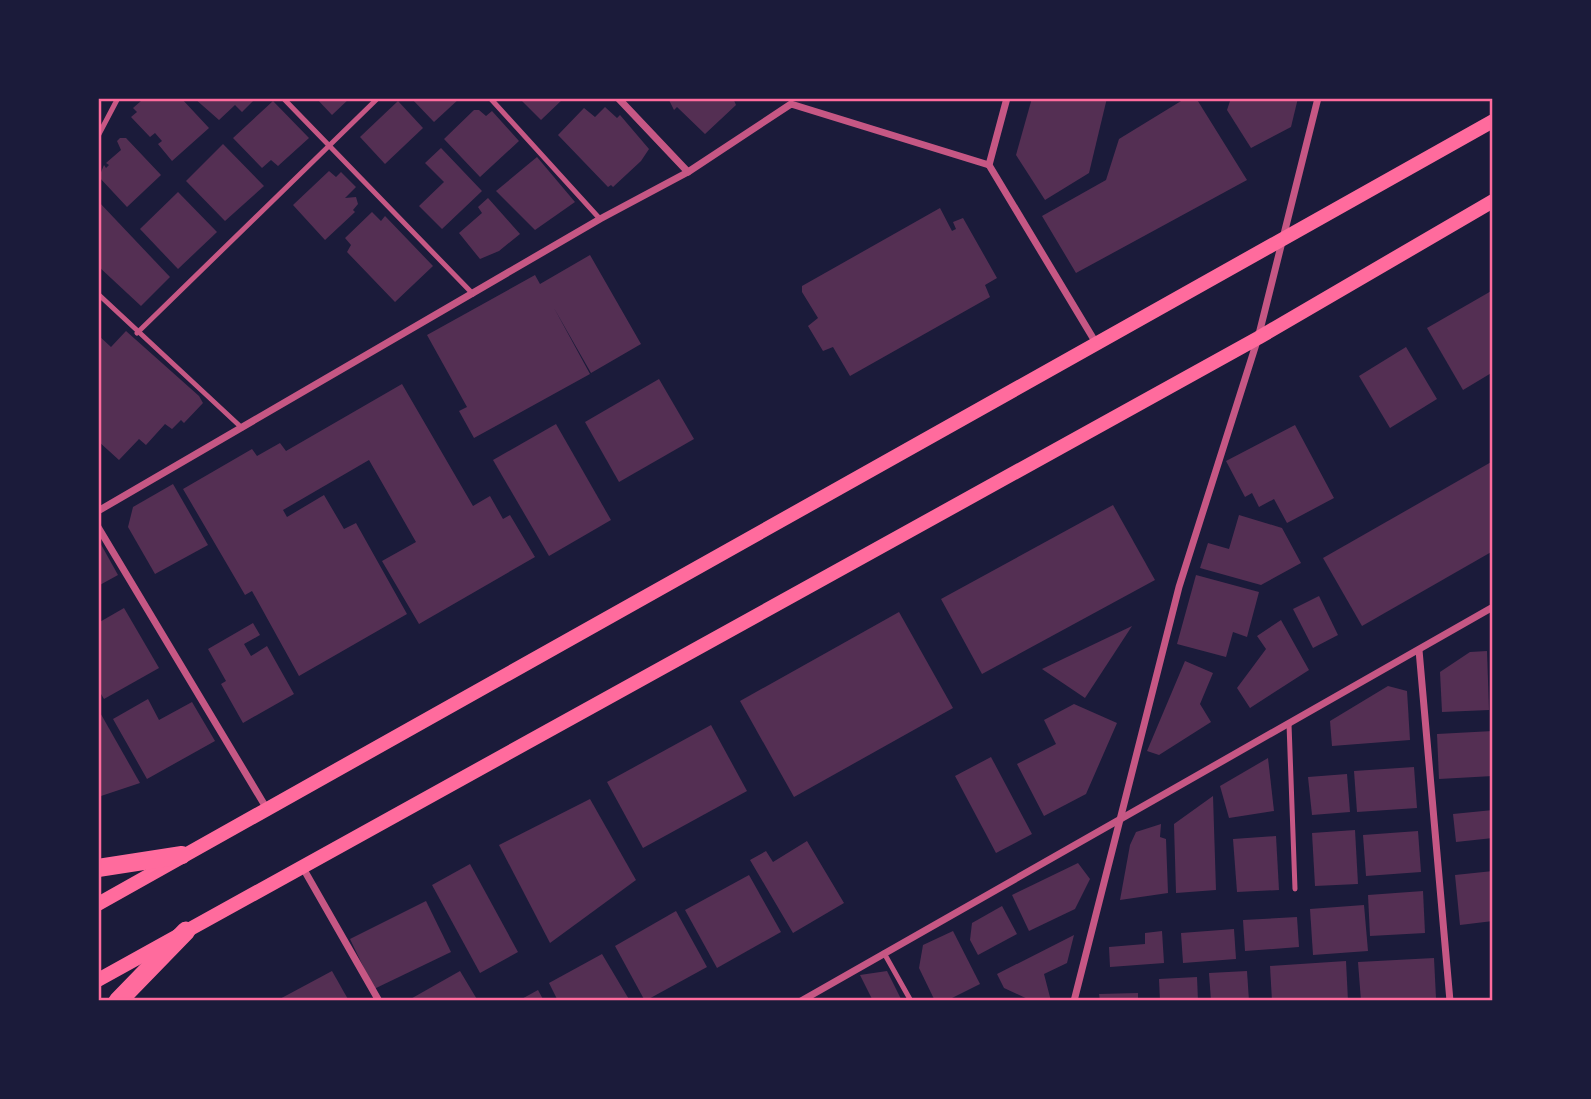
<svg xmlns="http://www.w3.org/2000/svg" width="1591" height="1099" font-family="'Exo 2',sans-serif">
  <rect width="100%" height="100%" fill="#1b1b3a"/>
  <!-- building -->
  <g fill="#542f53">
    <polygon points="139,98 181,98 209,128 172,161 158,144 162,141 155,133 150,137 131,117 137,112 133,108 141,101"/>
    <polygon points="194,98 256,98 242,112 235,105 219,120"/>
    <polygon points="316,98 350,98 332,115"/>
    <polygon points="411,98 460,98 434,122"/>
    <polygon points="519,98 564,98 541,120"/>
    <polygon points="668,98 733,98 736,105 705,134 677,107 674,110"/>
    <polygon points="1032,98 1107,98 1089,173 1045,200 1016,155"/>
    <polygon points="1186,98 1196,98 1247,180 1076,273 1042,216 1106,180 1119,139"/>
    <polygon points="1231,98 1298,98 1291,127 1251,148 1227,110"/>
    <polygon points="273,101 309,138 278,166 271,160 262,168 233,138"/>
    <polygon points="398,101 423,128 385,164 360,137"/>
    <polygon points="605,107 617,118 620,115 649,149 641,161 613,187 611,185 608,187 558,135 584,108 595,117"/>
    <polygon points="474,110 479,110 486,116 492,111 519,141 480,177 444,139"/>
    <polygon points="120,138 126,138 161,175 127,207 99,177 104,165 106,168 109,165 106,163 121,150 117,141"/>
    <polygon points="223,144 264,186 225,221 186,181"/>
    <polygon points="441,148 482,191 442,229 419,206 444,182 425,163"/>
    <polygon points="537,157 575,202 535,230 496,191"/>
    <polygon points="329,171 336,177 341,172 356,187 345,198 356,197 358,204 353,210 355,212 325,240 293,205"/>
    <polygon points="178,192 217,232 178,269 140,229"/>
    <polygon points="488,198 520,234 499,251 480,259 459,233 482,213 478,207"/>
    <polygon points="98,201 170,277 141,306 98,266"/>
    <polygon points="940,208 952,231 956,229 953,222 963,218 997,278 985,285 990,297 850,376 833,347 823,351 808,326 818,318 802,292 802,286"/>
    <polygon points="372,212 381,221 385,216 433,266 395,302 347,252 351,245 345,238"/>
    <polygon points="590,255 641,344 591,373 554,308 590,374 474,438 459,411 467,407 427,335 535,275 540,284"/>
    <polygon points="1493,290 1493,372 1463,390 1427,328"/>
    <polygon points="126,331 199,396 203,403 184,423 181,420 172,429 165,424 146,445 139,439 119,460 98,441 98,335 111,347"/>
    <polygon points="1406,347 1437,399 1390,428 1359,376"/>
    <polygon points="659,379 694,439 619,482 585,422"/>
    <polygon points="402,384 473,506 490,496 503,519 510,515 535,557 419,624 382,561 416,542 369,460 283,510 287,517 324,495 344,529 356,523 407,614 299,676 252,591 245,595 183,489 252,449 257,456 280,443 286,451"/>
    <polygon points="556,424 611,520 549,556 493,460"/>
    <polygon points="1295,425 1334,498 1287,523 1274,499 1259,507 1252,493 1245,497 1226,461"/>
    <polygon points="1493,461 1493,551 1362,626 1323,558"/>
    <polygon points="173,484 208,545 155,574 128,527 133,507"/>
    <polygon points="1113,505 1155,580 982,674 941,599"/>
    <polygon points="1239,515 1282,528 1301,563 1261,585 1200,568 1208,543 1229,549"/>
    <polygon points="98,539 118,575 98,586"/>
    <polygon points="1196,575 1259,592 1247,637 1233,632 1226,657 1177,644"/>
    <polygon points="1319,596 1338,635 1313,648 1293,609"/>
    <polygon points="124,608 159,668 104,699 98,689 98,623"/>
    <polygon points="899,612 953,708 794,797 740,701"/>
    <polygon points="1281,620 1309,670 1250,708 1237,688 1266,649 1257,636"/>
    <polygon points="253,623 260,635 244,644 251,656 267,646 294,694 243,723 221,684 226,681 208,649"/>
    <polygon points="1132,626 1085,698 1042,669"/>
    <polygon points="1487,651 1489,710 1442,712 1440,672 1470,652"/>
    <polygon points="1185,661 1213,673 1200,704 1211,722 1159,755 1147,751"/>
    <polygon points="1388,686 1407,691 1410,740 1332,746 1330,721"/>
    <polygon points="148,699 159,720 192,702 215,741 147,779 113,719"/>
    <polygon points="1074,704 1117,723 1086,794 1044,816 1017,764 1056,744 1044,720"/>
    <polygon points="98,709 140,783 98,797"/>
    <polygon points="711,725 747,791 643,848 607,782"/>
    <polygon points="1493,731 1493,776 1439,779 1437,734"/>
    <polygon points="991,757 1032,834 996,853 955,776"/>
    <polygon points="1268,758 1274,811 1229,818 1220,786"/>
    <polygon points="1414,767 1417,808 1357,812 1354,771"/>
    <polygon points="1347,774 1350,812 1312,815 1308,777"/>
    <polygon points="1213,796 1216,890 1176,893 1174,824"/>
    <polygon points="590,799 636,880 550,943 499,845"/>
    <polygon points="1493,810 1493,838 1456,842 1453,814"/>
    <polygon points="1161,824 1160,837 1166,839 1168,893 1120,900 1130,845 1136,832"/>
    <polygon points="1355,830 1358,884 1315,886 1312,833"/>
    <polygon points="1418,831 1421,872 1366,876 1363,835"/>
    <polygon points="1276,836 1279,890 1237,892 1233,839"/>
    <polygon points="807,841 844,903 793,933 750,860 766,851 773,862"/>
    <polygon points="1078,863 1090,879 1075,909 1029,931 1012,895"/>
    <polygon points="470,864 518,952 480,973 432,885"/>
    <polygon points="1493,871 1493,921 1460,925 1455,875"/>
    <polygon points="749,875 781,932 717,968 685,910"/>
    <polygon points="1423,891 1425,933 1370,936 1368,895"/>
    <polygon points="426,901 451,952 374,989 350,939"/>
    <polygon points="1364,905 1368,951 1313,955 1310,909"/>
    <polygon points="1002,906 1017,934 978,955 970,940 972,923"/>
    <polygon points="676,911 707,967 645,1001 615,946"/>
    <polygon points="1297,917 1299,947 1245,951 1243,920"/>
    <polygon points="1234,929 1236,959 1183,963 1181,933"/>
    <polygon points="953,931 980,984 946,1001 935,1001 919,968 923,945"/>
    <polygon points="1162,931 1164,963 1110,967 1109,947 1145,944 1145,933"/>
    <polygon points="1074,935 1067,963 1044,974 1051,1001 1032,1001 1004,988 997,974"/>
    <polygon points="602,954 630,1001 558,1001 549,983"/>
    <polygon points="1434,958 1436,998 1361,1001 1358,962"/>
    <polygon points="1346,961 1348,1001 1272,1001 1270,966"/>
    <polygon points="332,971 349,1001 276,1001"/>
    <polygon points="460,971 478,1001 407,1001"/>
    <polygon points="887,971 902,1001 873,1001 860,975"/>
    <polygon points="1247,971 1249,1001 1211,1001 1209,973"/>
    <polygon points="1197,977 1198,1001 1160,1001 1159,979"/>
    <polygon points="538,990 544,1001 518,1001"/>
    <polygon points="1138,993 1138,1001 1100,1001 1099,994"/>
  </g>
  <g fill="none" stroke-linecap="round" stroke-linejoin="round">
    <!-- service -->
    <g stroke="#c65784" stroke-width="5">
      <polyline points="283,98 473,294"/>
      <polyline points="490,98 600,219"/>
      <polyline points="98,136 118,98"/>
      <polyline points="98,294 242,428"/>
      <polyline points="137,333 378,98"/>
      <polyline points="1289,724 1295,889"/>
      <polyline points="884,953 911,1001"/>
    </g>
    <!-- minor -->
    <g stroke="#c65784" stroke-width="7">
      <polyline points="618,98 688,172"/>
      <polyline points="1007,98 989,165 1096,343"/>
      <polyline points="98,511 600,219 688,172 791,104 989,165"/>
      <polyline points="98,527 267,809"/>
      <polyline points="1419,650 1450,1001"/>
      <polyline points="303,868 379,1001"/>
      <polyline points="801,1001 1493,607"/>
      <polyline points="1074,1001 1179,587 1258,338 1318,98"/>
    </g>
    <!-- secondary -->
    <g stroke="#ff6b9d" stroke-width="14">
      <polyline points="98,904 1493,121"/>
      <polyline points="98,980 1258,338 1493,201"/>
    </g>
    <!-- primary -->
    <polyline stroke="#ff6b9d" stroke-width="18" points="98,868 182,855"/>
    <!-- trunk -->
    <polyline stroke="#ff6b9d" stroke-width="19" points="118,1001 186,931"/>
  </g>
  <!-- border -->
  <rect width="1591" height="1099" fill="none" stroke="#1b1b3a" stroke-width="200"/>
  <rect x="100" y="100" width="1391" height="899" fill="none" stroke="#ff6b9d" stroke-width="2.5"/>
</svg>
